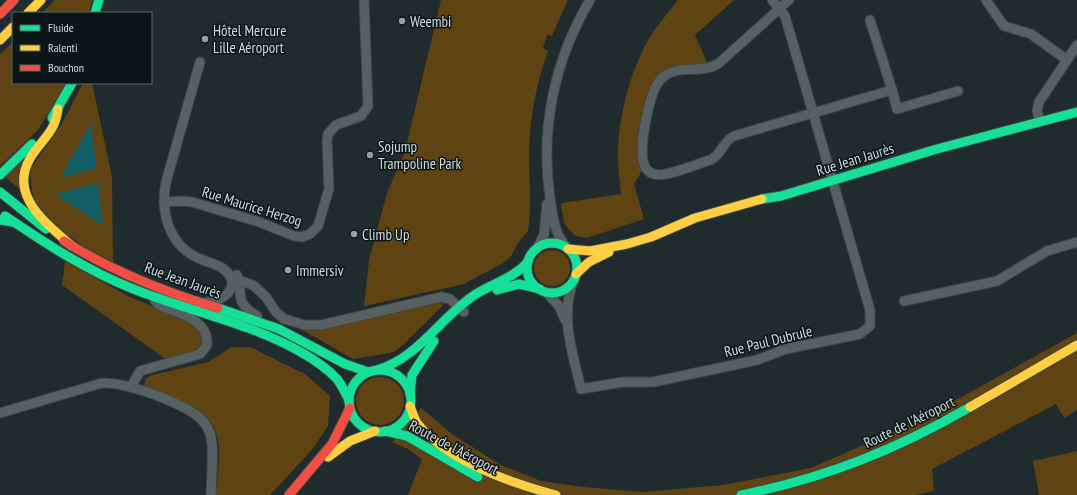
<svg xmlns="http://www.w3.org/2000/svg" width="1077" height="495" font-family="'PT Sans Narrow',sans-serif">
  <rect width="100%" height="100%" fill="#1f2b2c"/>
  <!-- green -->
  <g fill="#5f4313">
    <polygon points="55,0 92,0 89,13 42,13"/>
    <path d="M 441,0 L 568,0 L 552,36 L 547,35 L 543,48 L 548,51 C 536,84 530,117 529,152 C 529,180 532,203 528,231 L 520,240 L 511,256 L 503,263 L 464,284 L 364,306 L 369,260 L 387,193 L 405,151 Z"/>
    <path d="M 678,0 L 734,0 L 695,35 L 708,65 L 691,66 L 653,85 L 643,169 L 634,184 L 644,219 L 587,238 L 576,236 L 569,230 L 564,223 L 561,203 L 621,194 C 620,183 618,171 618,160 C 617,121 630,70 650,37 C 658,24 669,12 678,0 Z"/>
    <polygon points="13,42 13,83 67,83 38,130 0,166 0,54"/>
    <polygon points="83,83 92,83 112,177 113,262 86,248 65,233 34,203 30,175 32,167 61,125"/>
    <polygon points="24,158 21,190 5,177"/>
    <circle cx="552" cy="268" r="18"/>
    <path d="M 65,261 L 130,297 L 192,322 C 200,329 203,335 203,345 L 196,351 L 167,360 L 62,285 Z"/>
    <polygon points="444,300 447,301 404,344 394,352 384,354 353,359 297,327 341,325"/>
    <polygon points="1077,333 1077,410 1064,418 1056,404 932,469 934,491 915,495 408,495 422,459 408,449 392,442 421,408 452,434 499,464 541,481 583,487 643,492 723,485 811,468 918,421"/>
    <path d="M 231,347 L 250,347 L 305,374 L 330,396 L 328,426 L 311,451 L 270,495 L 216,495 C 217,477 221,457 218,439 C 213,407 169,397 144,386 L 146,378 L 152,375 L 208,362 Z"/>
    <circle cx="380" cy="401" r="24"/>
    <polygon points="1077,451 1077,495 1039,495 1033,461"/>
  </g>
  <!-- water -->
  <g fill="#135e64">
    <polygon points="93,120 92,133 96,168 60,178"/>
    <polygon points="98,183 103,226 55,194"/>
  </g>
  <g fill="none" stroke-linecap="round" stroke-linejoin="round">
    <defs>
      <g id="street">
        <path d="M 789,0 L 718,64 C 701,74 676,64 662,78 C 649,89 640,143 643,160 C 644,167 647,172 654,174 C 665,178 697,164 710,160 C 721,156 723,141 734,136 L 892,90 L 897,109 L 958,91"/>
        <polyline points="986,0 1004,26 1031,34 1067,60"/>
        <polyline points="870,20 892,90"/>
        <path d="M 200,62 L 166,182 C 160,212 169,245 198,258 C 208,263 221,264 228,273 C 241,289 221,302 207,302"/>
        <polyline points="1040,122 1037,111 1039,102 1077,45"/>
        <polyline points="164,202 183,201 192,202 259,222 294,236 302,237 310,234 318,226 329,189 327,141 328,134 336,125 361,116 368,106 364,0"/>
        <path d="M 568,249 C 554,234 553,218 550,198 C 540,129 554,61 590,0"/>
        <polyline points="536,250 544,235 547,204"/>
        <path d="M 237,275 C 245,297 232,300 257,316"/>
        <polyline points="231,278 253,285 266,297 276,312 284,319 305,325 321,325 441,297 450,299 464,312"/>
        <path d="M 574,280 C 559,316 573,354 581,389 L 623,382 L 653,382 L 757,360 L 786,349 L 860,334 L 870,326 L 870,310 L 785,16 L 772,0"/>
        <polyline points="546,292 559,306 565,320"/>
        <polyline points="904,301 997,281 1047,251 1077,242"/>
        <path d="M 131,387 L 140,371 L 200,354 L 207,345 C 209,319 178,313 159,305 L 155,301"/>
        <path d="M 0,413 L 102,383 C 126,382 174,400 195,414 C 202,418 207,426 210,433 C 215,449 211,478 211,495"/>
      </g>
      <g id="fast">
        <polyline points="95,13 99,0"/>
        <polyline points="52,118 72,83"/>
        <polyline points="0,175 32,144"/>
        <polyline points="0,192 46,229"/>
        <polyline points="762,199 781,196 937,149 1077,112"/>
        <path d="M 5,216 C 45,243 86,270 131,288 C 187,311 248,322 301,352 C 313,359 327,368 337,379 C 342,385 345,393 349,400"/>
        <polyline points="0,220 13,222"/>
        <circle cx="552" cy="268" r="25"/>
        <polyline points="497,290 519,284 540,289"/>
        <polyline points="218,308 279,329 345,364 368,372"/>
        <path d="M 377,370 C 419,358 440,317 476,294 C 494,283 514,278 528,262"/>
        <circle cx="380" cy="401" r="31"/>
        <polyline points="410,395 412,375 434,341"/>
        <polyline points="385,431 407,436 478,477"/>
        <path d="M 741,495 C 825,478 896,450 970,407"/>
      </g>
      <g id="slow">
        <polyline points="28,13 41,0"/>
        <polyline points="0,40 13,27"/>
        <path d="M 58,109 C 55,130 47,135 35,151 C 4,191 43,221 72,246"/>
        <polyline points="568,249 590,251 627,244 651,237 695,218 762,199"/>
        <polyline points="576,274 589,262 609,252"/>
        <path d="M 410,406 C 412,411 414,418 417,423 C 447,461 511,483 556,495"/>
        <polyline points="970,407 1077,345"/>
        <polyline points="328,457 350,441 375,431"/>
      </g>
      <g id="jam">
        <polyline points="0,14 14,0"/>
        <path d="M 64,241 C 112,271 164,292 218,308"/>
        <polyline points="289,495 332,444 350,408"/>
      </g>
    </defs>
    <!-- street casing -->
    <use href="#street" stroke="#3d4748" stroke-width="11"/>
    <!-- fast casing -->
    <use href="#fast" stroke="#3d4748" stroke-width="11"/>
    <!-- slow casing -->
    <use href="#slow" stroke="#3d4748" stroke-width="11"/>
    <!-- jam casing -->
    <use href="#jam" stroke="#3d4748" stroke-width="11"/>
    <!-- street -->
    <use href="#street" stroke="#576162" stroke-width="9"/>
    <!-- fast -->
    <use href="#fast" stroke="#16e098" stroke-width="9"/>
    <!-- slow -->
    <use href="#slow" stroke="#ffcf43" stroke-width="9"/>
    <!-- jam -->
    <use href="#jam" stroke="#f24e42" stroke-width="9"/>
  </g>
  <!-- markers -->
  <g fill="#939fa0" stroke="#0c1617" stroke-width="1.5">
    <circle cx="402" cy="21" r="4"/>
    <circle cx="205" cy="39" r="4"/>
    <circle cx="370" cy="155" r="4"/>
    <circle cx="354" cy="234" r="4"/>
    <circle cx="288" cy="270" r="4"/>
  </g>
  <g text-anchor="middle" dominant-baseline="central" stroke-width="3" stroke-linejoin="round" paint-order="stroke">
    <!-- poi labels -->
    <g font-size="15" fill="#d1dedf" stroke="#0c1617" text-anchor="start">
      <text x="410" y="21">Weembi</text>
      <text x="213" y="30">Hôtel Mercure<tspan x="213" dy="17">Lille Aéroport</tspan></text>
      <text x="378" y="146">Sojump<tspan x="378" dy="17">Trampoline Park</tspan></text>
      <text x="362" y="234">Climb Up</text>
      <text x="296" y="270">Immersiv</text>
    </g>
    <!-- street labels -->
    <g font-size="15" fill="#d1dedf" stroke="#0c1617">
      <text transform="translate(855 159) rotate(-17)">Rue Jean Jaurès</text>
      <text transform="translate(252 206) rotate(17)">Rue Maurice Herzog</text>
      <text transform="translate(183 280) rotate(20)">Rue Jean Jaurès</text>
      <text transform="translate(768 341) rotate(-14)">Rue Paul Dubrule</text>
      <text transform="translate(909 422) rotate(-26)">Route de l'Aéroport</text>
      <text transform="translate(454 447) rotate(28)">Route de l'Aéroport</text>
    </g>
  </g>
  <!-- legend -->
  <rect x="12" y="12" width="140" height="72" fill="#0c1617" stroke="#5b6667"/>
  <rect x="20" y="25" width="20" height="6" fill="#16e098" stroke="#5b6667"/>
  <text x="48" y="32" font-size="12" fill="#d1dedf">Fluide</text>
  <rect x="20" y="45" width="20" height="6" fill="#ffcf43" stroke="#5b6667"/>
  <text x="48" y="52" font-size="12" fill="#d1dedf">Ralenti</text>
  <rect x="20" y="65" width="20" height="6" fill="#f24e42" stroke="#5b6667"/>
  <text x="48" y="72" font-size="12" fill="#d1dedf">Bouchon</text>
</svg>
